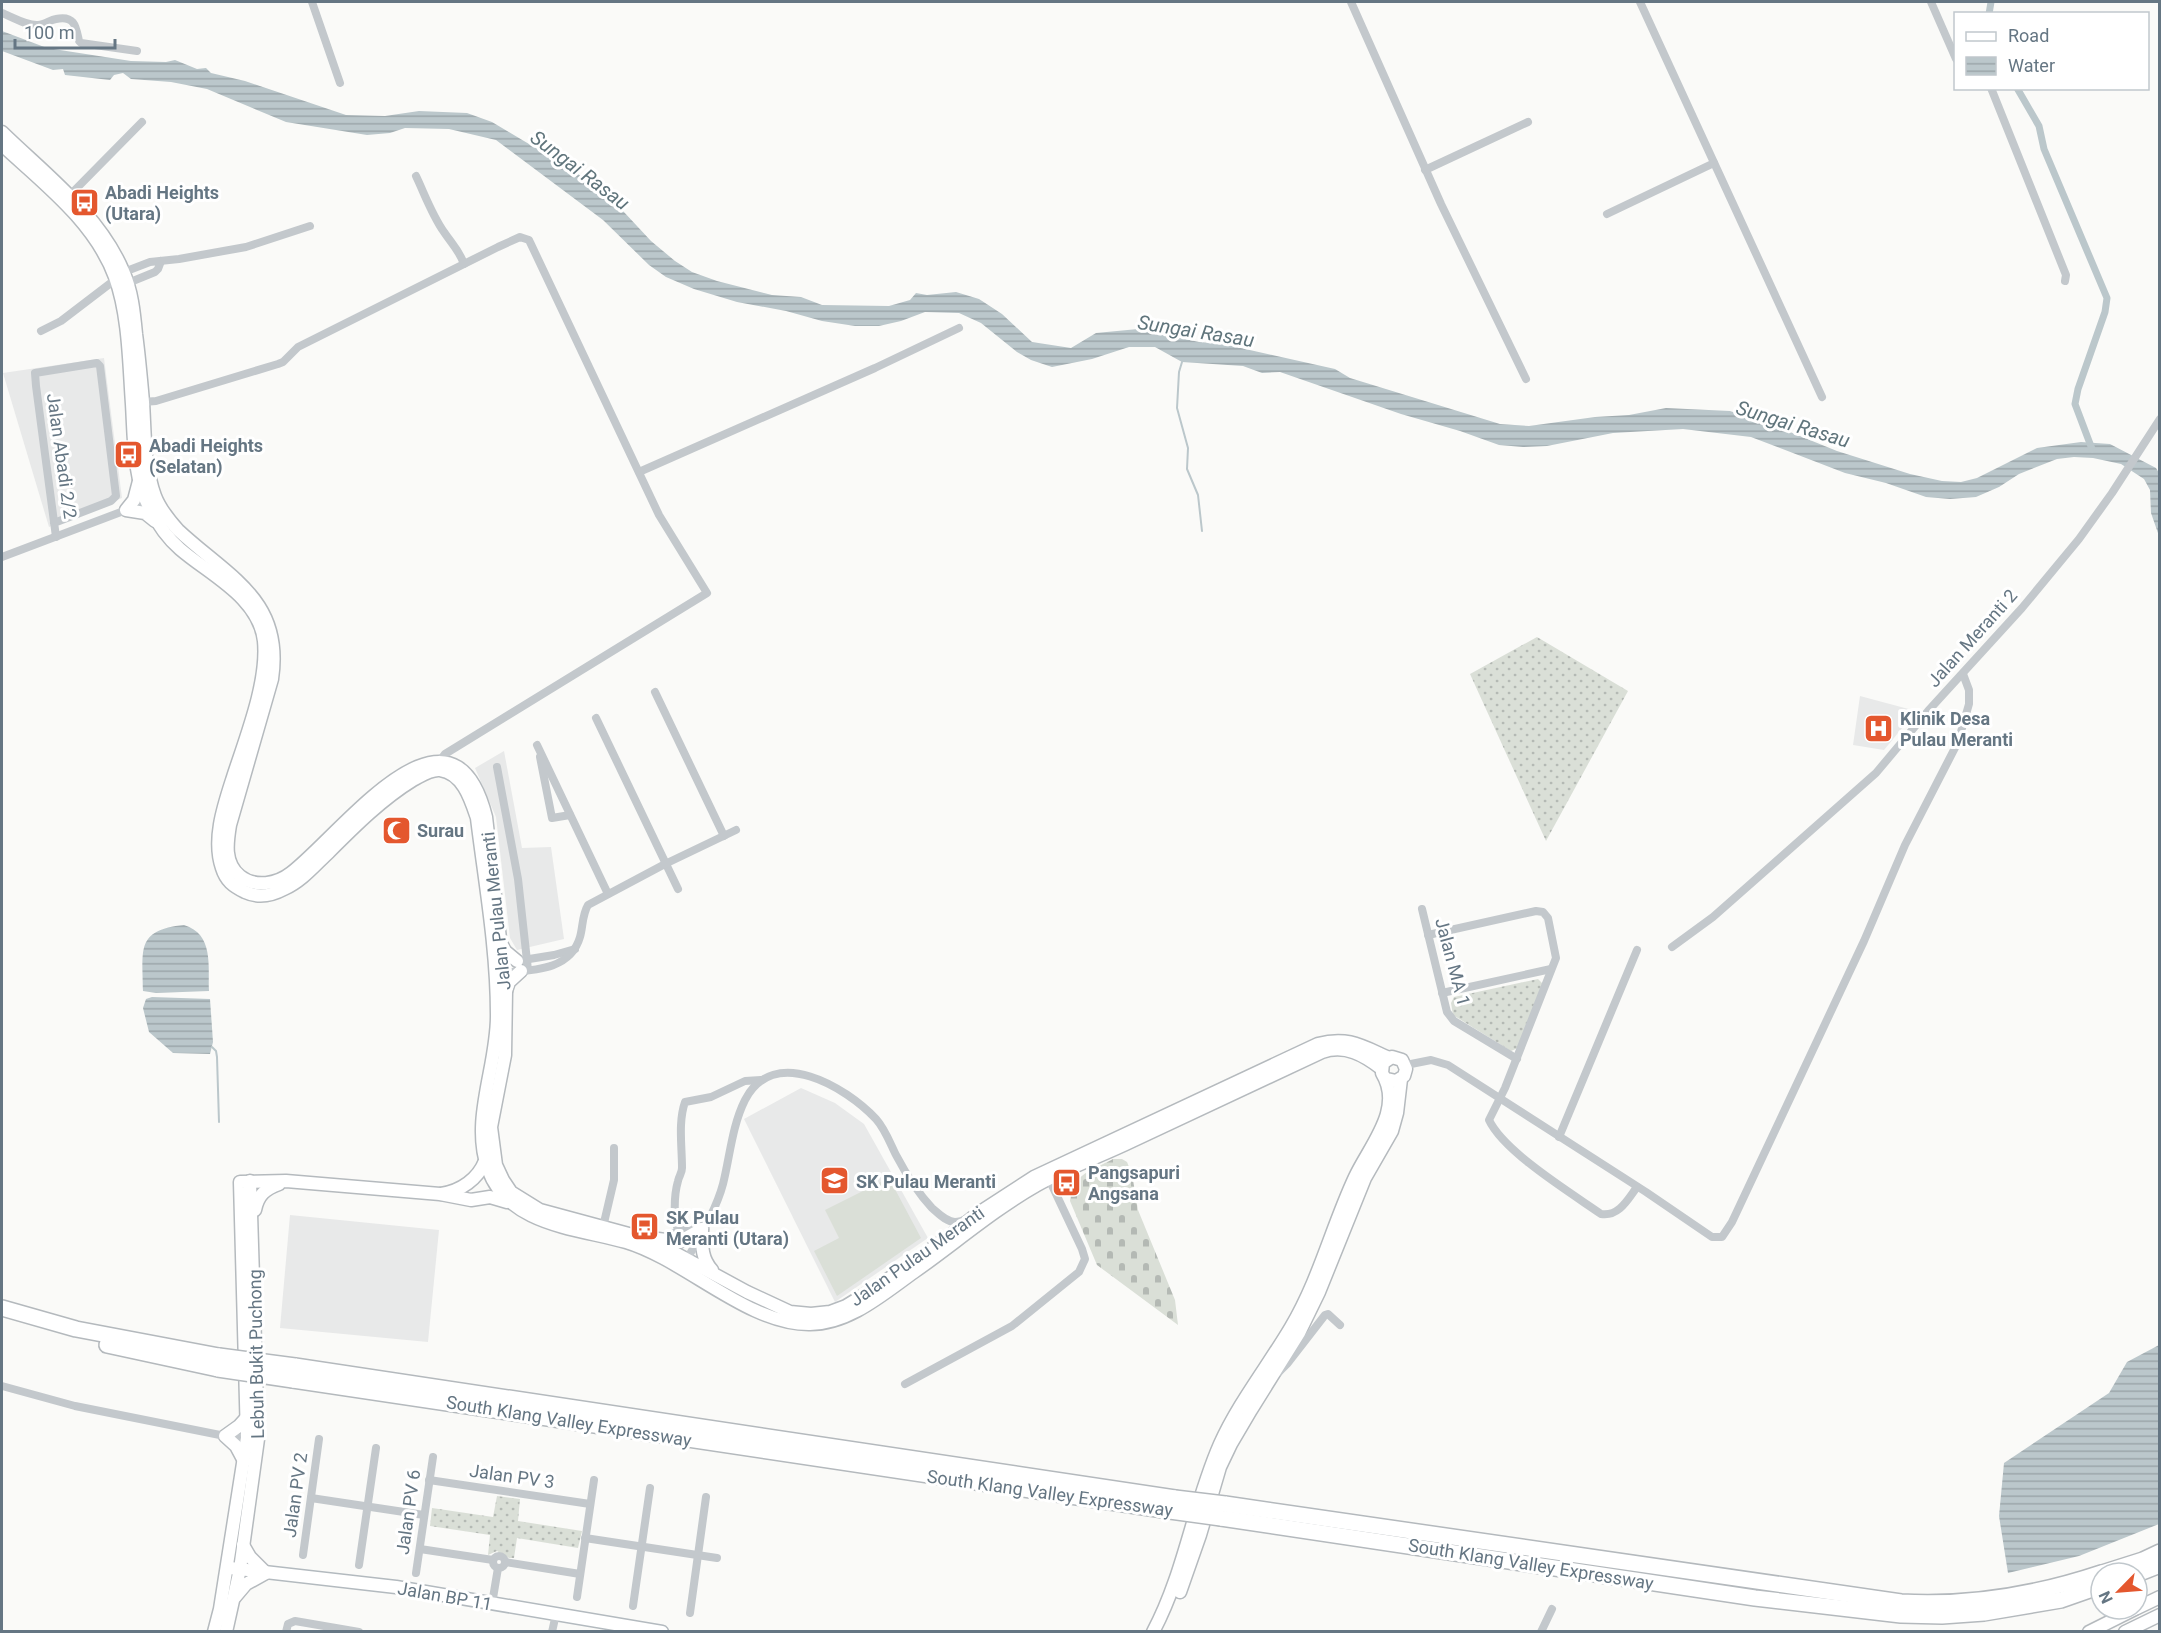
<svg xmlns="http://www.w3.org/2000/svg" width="2161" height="1633" font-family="Roboto,sans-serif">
  <defs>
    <pattern id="grass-dots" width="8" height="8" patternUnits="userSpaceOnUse" patternTransform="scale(1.5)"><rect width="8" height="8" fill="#dadfd7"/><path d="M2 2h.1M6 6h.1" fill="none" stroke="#b4b9b4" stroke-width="1.8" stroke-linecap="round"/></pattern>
    <pattern id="cemetery-stones" width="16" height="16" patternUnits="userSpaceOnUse" patternTransform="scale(1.5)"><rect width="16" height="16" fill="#dadfd7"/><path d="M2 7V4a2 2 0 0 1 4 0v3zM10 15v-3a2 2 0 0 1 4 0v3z" fill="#b4b9b4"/></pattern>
    <pattern id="water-rules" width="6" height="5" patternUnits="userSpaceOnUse" patternTransform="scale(1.5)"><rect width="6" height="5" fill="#bbc7cb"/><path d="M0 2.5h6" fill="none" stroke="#9ca6aa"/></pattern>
  </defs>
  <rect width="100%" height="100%" fill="#fafaf8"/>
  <!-- built -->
  <g fill="#e8e9e9">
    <polygon points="104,358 122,498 49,527 3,373"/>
    <polygon points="1860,696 1916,711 1884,750 1853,745"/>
    <polygon points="504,751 522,848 551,847 564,939 517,950 510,938 496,817 475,768"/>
    <polygon points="801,1088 835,1103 864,1124 928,1238 835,1302 744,1119"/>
    <polygon points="290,1215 439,1230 428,1342 280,1328"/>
  </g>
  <!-- grass -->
  <g fill="url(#grass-dots)">
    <polygon points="1537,637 1628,691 1546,841 1470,674"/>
    <polygon points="1538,979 1543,984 1518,1048 1511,1051 1453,1015 1451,1003 1454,997"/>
    <polygon points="497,1496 520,1499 518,1521 582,1531 578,1548 517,1538 514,1558 509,1558 497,1551 488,1555 490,1535 430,1526 432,1508 493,1517"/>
  </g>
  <!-- cemetery -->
  <path fill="url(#cemetery-stones)" d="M 1113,1159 L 1122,1159 L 1127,1162 L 1132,1174 L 1138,1210 L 1175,1300 L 1178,1325 L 1097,1265 L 1070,1201 C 1073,1173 1091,1171 1113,1159 Z"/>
  <!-- pitch -->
  <polygon fill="#dadfd7" points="889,1178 921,1238 837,1296 814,1251 839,1238 825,1210"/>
  <!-- water -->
  <g fill="url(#water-rules)">
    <polygon points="2,31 47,48 131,61 166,62 175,60 197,69 206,68 211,73 245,81 346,115 385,116 419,111 467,113 492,122 571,169 609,196 651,241 675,261 692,272 717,281 772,295 801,297 822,305 889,306 910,300 916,293 927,295 956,292 979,299 1002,314 1032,342 1071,348 1096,333 1138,329 1199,342 1223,344 1335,369 1350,378 1500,424 1529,426 1595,417 1629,415 1666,408 1730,411 1785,430 1837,451 1910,474 1942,481 1961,482 1977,478 2037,448 2081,442 2110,444 2156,468 2159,473 2159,536 2151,513 2150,490 2144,479 2121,464 2093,458 2074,457 2057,459 2019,474 1999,487 1976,497 1950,499 1926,497 1886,483 1845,473 1751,437 1683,429 1613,433 1547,446 1523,447 1499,445 1460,431 1401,414 1280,372 1262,373 1243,366 1182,362 1155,347 1129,347 1092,359 1052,367 1031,360 1017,352 981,323 959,313 925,312 901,321 879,326 855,326 822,321 786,311 737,302 694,289 666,277 649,265 603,220 496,140 449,129 405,128 390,133 367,135 311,126 286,122 207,89 171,82 131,79 123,73 114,75 110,80 65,75 63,69 53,70 2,51"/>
    <path d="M 184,925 C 214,934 208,966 209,991 L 156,993 L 143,991 C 143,950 135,930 184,925 Z"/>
    <polygon points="152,997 210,999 213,1042 210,1054 173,1053 149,1032 143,1008 146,999"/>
    <polygon points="2159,1345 2159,1524 2079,1556 2008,1573 1999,1516 2004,1463 2109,1393 2127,1362"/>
  </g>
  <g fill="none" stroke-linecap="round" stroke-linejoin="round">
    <!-- stream -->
    <g stroke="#bbc7cb" stroke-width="2">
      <polyline points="1182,362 1179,372 1177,408 1188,448 1187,469 1198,495 1202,531"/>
      <polyline points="212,1047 216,1051 217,1057 219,1122"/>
    </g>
    <!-- canal -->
    <g stroke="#bbc7cb" stroke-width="7">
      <polyline points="1989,14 1991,2"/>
      <polyline points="2017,88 2039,126 2044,149 2107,298 2105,312 2078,389 2075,404 2092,449"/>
    </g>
    <defs>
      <polyline id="secondary" points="230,1568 396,1587 662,1632"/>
      <g id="primary">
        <path d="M 2,132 C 45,174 99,214 123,271 C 132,291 134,313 136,334 C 139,356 141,379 143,402 C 145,434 144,466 155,496 C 160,509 169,520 178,530 C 228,577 284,599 272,679 L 230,825 C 227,843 224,863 240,876 C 255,888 277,884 291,873 C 341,835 452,681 486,817 L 506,991 L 505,1055 L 491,1127 L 496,1165 L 503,1180 L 511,1192 L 540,1210 L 651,1240 L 747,1292 L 790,1312 L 811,1314 L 830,1312 L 846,1306 L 877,1287 L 947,1238 L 977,1214 L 1034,1177 L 1318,1044 C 1348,1036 1362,1046 1389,1058"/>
        <path d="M 2,145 C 43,183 95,222 115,277 C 129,316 129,363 132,404 C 134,437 133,477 149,507 C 157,523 166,537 180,549 C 210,575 259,597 264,641 C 268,682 246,737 233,777 C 224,805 212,839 222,868 C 226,881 233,886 245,892 C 258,898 271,896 284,889 C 302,881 315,865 329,852 C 355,826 382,799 413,780 C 421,776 430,769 440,770 C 463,773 471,800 477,818 C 485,883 497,949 497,1014 C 498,1065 470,1119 488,1169 C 508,1226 577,1228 626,1242 C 686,1260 748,1325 810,1324 C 849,1324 883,1294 914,1272 C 954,1244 993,1210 1037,1185 C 1067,1168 1101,1156 1132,1141 C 1195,1112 1258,1082 1322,1052 C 1345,1044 1364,1055 1382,1069"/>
        <polyline points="139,481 134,500 126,510 145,513 155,521"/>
        <polyline points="502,945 505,951 517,961"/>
        <polyline points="506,991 509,982 521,971"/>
        <path d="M 441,1194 C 461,1191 478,1179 485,1161"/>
        <path d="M 255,1210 C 258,1195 265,1189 279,1184"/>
        <path d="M 702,1229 C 702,1245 701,1258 712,1270"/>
        <polyline points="658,1239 679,1242 702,1229"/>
        <polyline points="244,1461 236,1446 225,1436 239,1426 248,1416"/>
        <polyline points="1180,1592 1200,1535 1220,1467 1231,1444 1251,1410 1299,1333 1319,1292 1365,1178 1392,1131 1397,1113 1401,1079"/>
        <polyline points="235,1597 246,1584 266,1573 250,1557 243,1545"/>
        <polyline points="2137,1608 2160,1597"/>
        <polyline points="214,1632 220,1609 247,1438 240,1182 286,1181 440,1194 471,1200 490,1197 507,1202"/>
        <polyline points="226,1632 240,1569 258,1439 250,1181"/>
        <path d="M 1153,1632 C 1185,1572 1193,1505 1220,1444 C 1239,1402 1268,1366 1291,1327 C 1319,1280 1332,1226 1355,1177 C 1370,1145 1404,1109 1382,1073 L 1383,1063 L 1392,1057 L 1402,1060 L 1406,1069 L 1404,1076 L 1396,1081 L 1387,1079"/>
        <polyline points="2089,1632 2135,1609"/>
        <polyline points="2125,1632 2160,1615"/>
      </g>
      <g id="highway">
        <polyline points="2,1308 76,1329 219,1356"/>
        <polyline points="107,1345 218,1369"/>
        <polyline points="295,1366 1175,1498"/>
        <polyline points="293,1380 1170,1511"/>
        <path d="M 1225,1504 L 1901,1602 C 1971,1606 2035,1595 2101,1573"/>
        <polyline points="1221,1518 1755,1598 1901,1615 1942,1616 1984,1613 2061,1600 2101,1586"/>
        <polyline points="2102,1573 2143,1560 2160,1552"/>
        <polyline points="2137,1574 2160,1565"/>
      </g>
    </defs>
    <!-- secondary casing -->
    <use href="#secondary" stroke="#b3babf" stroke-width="15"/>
    <!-- primary casing -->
    <use href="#primary" stroke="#b5babe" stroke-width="15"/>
    <!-- highway casing -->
    <use href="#highway" stroke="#b4b9bd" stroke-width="18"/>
    <!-- street -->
    <g stroke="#c3c8cc" stroke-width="8">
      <polyline points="312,2 340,83"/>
      <polyline points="1351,2 1441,204 1526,379"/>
      <polyline points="1640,2 1822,397"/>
      <polyline points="1931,2 1956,59"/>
      <path d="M 2,13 C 12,17 27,26 38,25 C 44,25 50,20 56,19 C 75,15 76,27 79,41 L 81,43 L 137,51"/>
      <polyline points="1991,88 2066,275 2065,281"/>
      <polyline points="1425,170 1528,122"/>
      <path d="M 416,176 C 425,195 432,215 444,232 C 452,244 459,250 464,264"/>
      <polyline points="69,196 142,122"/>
      <polyline points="1607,214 1714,163"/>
      <polyline points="124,272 150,262 179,259 246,247 310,226"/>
      <polyline points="128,283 155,272 158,269 161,261"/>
      <polyline points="41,331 61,321 116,279"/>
      <polyline points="143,402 156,401 278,364 283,362 298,347 498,247 520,237 529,240 659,515 707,593 445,754 439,762"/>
      <polyline points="639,472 875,368 959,328"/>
      <polyline points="54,523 111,501 116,496 100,366 97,363 35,373 36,386 56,537"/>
      <polyline points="2,557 150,501"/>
      <polyline points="655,692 724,836"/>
      <polyline points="596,718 678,889"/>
      <polyline points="537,745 608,894"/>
      <polyline points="540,757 552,818 570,815"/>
      <polyline points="497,767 518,879 528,970"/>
      <polyline points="1422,909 1447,1012 1454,1021 1517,1059"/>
      <path d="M 1428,935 L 1536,911 L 1543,912 L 1548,918 L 1556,958 L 1505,1088 L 1489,1120 C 1504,1152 1571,1193 1601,1214 C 1619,1217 1628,1199 1637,1187"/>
      <polyline points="1672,947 1713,917 1876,773 1928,711 2022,608 2079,539 2112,493 2160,419"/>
      <polyline points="523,960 554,955 575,949"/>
      <path d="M 499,973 C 530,970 570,972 580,937 C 583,927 582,915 588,905 L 665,864 L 736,830"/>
      <polyline points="1442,993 1551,969"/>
      <polyline points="1406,1065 1431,1060 1448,1065 1646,1192 1712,1237 1722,1237 1732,1222 1864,941 1905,845 1958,742 1969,704 1969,690 1963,674"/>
      <polyline points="1559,1137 1637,950"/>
      <polyline points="603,1227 614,1180 614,1148"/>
      <path d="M 679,1232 C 673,1219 674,1195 678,1181 C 679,1176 682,1173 682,1168 C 682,1146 678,1122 685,1102 L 711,1097 L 745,1081 L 761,1080"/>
      <polyline points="660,1238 707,1221"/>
      <path d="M 685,1262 C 698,1241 717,1207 723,1184 C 730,1156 732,1126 745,1100 C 774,1044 846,1087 876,1119 C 885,1129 890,1143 896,1155 C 906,1174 917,1192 932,1208 C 938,1213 946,1222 955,1222 C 959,1222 964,1220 968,1218"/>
      <polyline points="1279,1372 1287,1364 1325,1315 1328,1314 1340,1325"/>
      <polyline points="905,1384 1012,1326 1079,1272 1085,1259 1082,1249 1049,1179"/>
      <polyline points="2,1386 75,1406 225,1436 252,1439"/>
      <polyline points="429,1480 590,1504"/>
      <polyline points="311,1498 424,1515"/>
      <polyline points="585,1538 717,1558"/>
      <polyline points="420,1549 493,1560"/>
      <polyline points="303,1555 319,1439"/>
      <circle cx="499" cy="1562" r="6"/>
      <polyline points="505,1562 580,1574"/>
      <polyline points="359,1565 376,1448"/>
      <polyline points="416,1573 433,1457"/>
      <polyline points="577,1597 594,1480"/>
      <polyline points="492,1604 498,1568"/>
      <polyline points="633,1606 650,1488"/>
      <polyline points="690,1613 706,1497"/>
      <polyline points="286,1632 288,1624 295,1621 359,1632"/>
      <polyline points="552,1632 556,1614"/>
      <polyline points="1541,1632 1552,1609"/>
    </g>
    <!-- secondary -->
    <use href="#secondary" stroke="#fff" stroke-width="12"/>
    <!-- primary -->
    <use href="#primary" stroke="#fff" stroke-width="12"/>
    <!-- highway -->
    <use href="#highway" stroke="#fff" stroke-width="15"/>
    <defs>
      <g id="highway-bridge">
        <polyline points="219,1356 295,1366"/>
        <polyline points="218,1369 293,1380"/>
        <polyline points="1175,1498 1225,1504"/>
        <polyline points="1170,1511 1221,1518"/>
      </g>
    </defs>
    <!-- highway-bridge casing -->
    <use href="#highway-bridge" stroke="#b4b9bd" stroke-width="18" stroke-linecap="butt"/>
    <!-- highway-bridge -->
    <use href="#highway-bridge" stroke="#fff" stroke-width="15"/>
  </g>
  <!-- icons -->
  <defs>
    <symbol id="bus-square" viewBox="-11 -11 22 22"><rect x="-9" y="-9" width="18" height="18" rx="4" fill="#e4572e" stroke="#fff"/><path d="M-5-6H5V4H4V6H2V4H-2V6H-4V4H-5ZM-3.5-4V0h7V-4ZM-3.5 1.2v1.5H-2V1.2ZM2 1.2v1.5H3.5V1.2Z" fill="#fff"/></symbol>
    <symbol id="hospital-square" viewBox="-11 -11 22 22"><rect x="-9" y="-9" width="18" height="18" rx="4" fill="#e4572e" stroke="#fff"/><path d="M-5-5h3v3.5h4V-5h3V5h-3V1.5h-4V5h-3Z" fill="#fff"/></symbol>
    <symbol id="mosque-square" viewBox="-11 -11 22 22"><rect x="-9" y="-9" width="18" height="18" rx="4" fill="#e4572e" stroke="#fff"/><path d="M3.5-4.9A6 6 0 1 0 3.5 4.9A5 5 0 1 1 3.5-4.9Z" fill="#fff"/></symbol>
    <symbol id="school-square" viewBox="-11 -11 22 22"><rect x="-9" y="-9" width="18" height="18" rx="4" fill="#e4572e" stroke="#fff"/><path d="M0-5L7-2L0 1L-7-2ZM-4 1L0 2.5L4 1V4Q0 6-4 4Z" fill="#fff"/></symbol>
  </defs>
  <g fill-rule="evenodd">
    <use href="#bus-square" x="68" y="186" width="33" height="33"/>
    <use href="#bus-square" x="112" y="438" width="33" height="33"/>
    <use href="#hospital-square" x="1862" y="712" width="33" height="33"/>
    <use href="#mosque-square" x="380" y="814" width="33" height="33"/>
    <use href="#school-square" x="818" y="1164" width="33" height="33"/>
    <use href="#bus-square" x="1050" y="1166" width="33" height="33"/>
    <use href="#bus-square" x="628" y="1210" width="33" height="33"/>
  </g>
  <g text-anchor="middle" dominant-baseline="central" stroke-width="6" stroke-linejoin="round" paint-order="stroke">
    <!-- poi labels -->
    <g font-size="18" font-weight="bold" fill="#657683" stroke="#fff" text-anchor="start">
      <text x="105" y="192">Abadi Heights<tspan x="105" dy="21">(Utara)</tspan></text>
      <text x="149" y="445">Abadi Heights<tspan x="149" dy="21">(Selatan)</tspan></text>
      <text x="1900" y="718">Klinik Desa<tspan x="1900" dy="21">Pulau Meranti</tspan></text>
      <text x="417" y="830">Surau</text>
      <text x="1088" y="1172">Pangsapuri<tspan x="1088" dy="21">Angsana</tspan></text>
      <text x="856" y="1181">SK Pulau Meranti</text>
      <text x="666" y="1217">SK Pulau<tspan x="666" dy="21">Meranti (Utara)</tspan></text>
    </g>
    <!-- street labels -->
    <g font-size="18" fill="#657683" stroke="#fff">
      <text transform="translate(62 456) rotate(82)">Jalan Abadi 2/2</text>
      <text transform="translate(1972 638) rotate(-48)">Jalan Meranti 2</text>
      <text transform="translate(496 911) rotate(-96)">Jalan Pulau Meranti</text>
      <text transform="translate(1453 962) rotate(75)">Jalan MA 1</text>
      <text transform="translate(917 1256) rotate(-35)">Jalan Pulau Meranti</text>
      <text transform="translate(256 1354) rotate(-91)">Lebuh Bukit Puchong</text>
      <text transform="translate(569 1421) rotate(9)">South Klang Valley Expressway</text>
      <text transform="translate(512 1476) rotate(8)">Jalan PV 3</text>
      <text transform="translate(1050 1493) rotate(8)">South Klang Valley Expressway</text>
      <text transform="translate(295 1495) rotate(-82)">Jalan PV 2</text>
      <text transform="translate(408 1512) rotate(-82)">Jalan PV 6</text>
      <text transform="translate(1531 1564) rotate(9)">South Klang Valley Expressway</text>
      <text transform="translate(445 1596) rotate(10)">Jalan BP 11</text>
    </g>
    <!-- water labels -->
    <g font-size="20" font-style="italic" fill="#60757c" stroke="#fff">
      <text transform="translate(580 170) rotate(37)">Sungai Rasau</text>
      <text transform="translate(1196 331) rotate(9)">Sungai Rasau</text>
      <text transform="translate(1793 424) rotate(17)">Sungai Rasau</text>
    </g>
  </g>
  <!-- border -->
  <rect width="2161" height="1633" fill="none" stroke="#657683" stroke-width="6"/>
  <!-- legend -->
  <rect x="1954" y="12" width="195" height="78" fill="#ffffff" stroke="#c1c8cd" stroke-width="1.5"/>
  <rect x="1966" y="32" width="30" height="9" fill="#ffffff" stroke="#c1c8cd" stroke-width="1.5"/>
  <text x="2008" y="42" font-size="18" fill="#657683">Road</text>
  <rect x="1966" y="57" width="30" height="18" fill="url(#water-rules)" stroke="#c1c8cd" stroke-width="1.5"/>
  <text x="2008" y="72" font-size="18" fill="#657683">Water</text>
  <!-- north arrow -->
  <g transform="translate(2119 1591) rotate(245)"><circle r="28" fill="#ffffff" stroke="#c1c8cd" stroke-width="1.5"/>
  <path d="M0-4.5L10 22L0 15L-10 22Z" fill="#e4572e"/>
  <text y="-9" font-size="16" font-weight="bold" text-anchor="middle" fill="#657683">N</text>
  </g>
  <!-- scale -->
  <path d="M15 39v9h100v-9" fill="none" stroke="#657683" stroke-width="3"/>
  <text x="24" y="39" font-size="18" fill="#657683" stroke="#ffffff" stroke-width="4.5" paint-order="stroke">100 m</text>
</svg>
